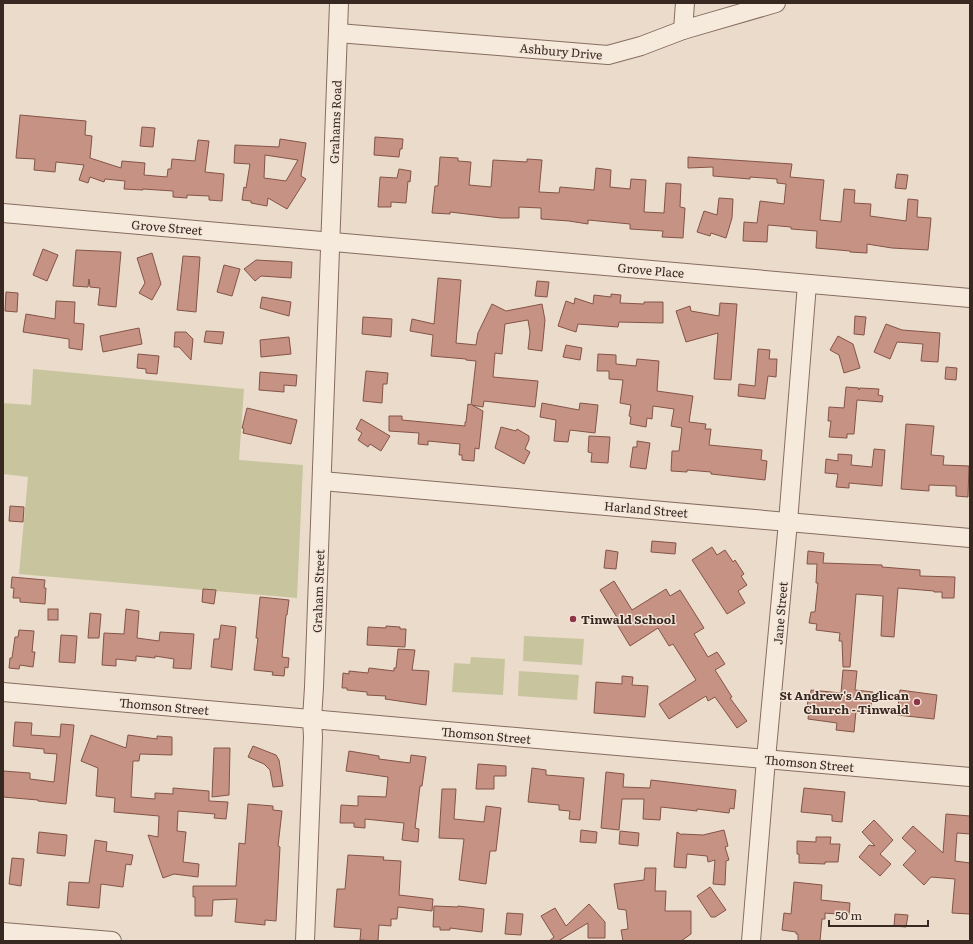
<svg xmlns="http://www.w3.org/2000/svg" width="973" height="944" font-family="Literata,serif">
  <rect width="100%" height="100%" fill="#ebdbca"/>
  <!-- green -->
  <g fill="#c8c59e">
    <polygon points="33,369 244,389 239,460 303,465 297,598 19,574 28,477 3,474 3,403 31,405"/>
    <polygon points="524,636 584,639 582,665 523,661"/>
    <polygon points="471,657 505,659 503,695 452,692 454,663 470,664"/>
    <polygon points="519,671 579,675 577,700 518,696"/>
  </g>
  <!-- building -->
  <g fill="#c69283" stroke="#835448" fill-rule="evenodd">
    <polygon points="20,115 86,121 85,135 92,136 90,158 121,168 122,161 145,163 144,175 167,177 168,169 171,169 172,159 195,161 198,140 209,141 205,172 224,174 222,201 209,200 209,196 187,195 187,198 173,197 173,191 143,189 143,190 124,189 125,181 105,179 104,182 90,177 88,183 79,180 84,165 56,162 55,172 34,170 35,159 16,158"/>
    <polygon points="142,127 155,128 153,147 140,146"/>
    <polygon points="375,137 403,139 402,149 400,149 399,157 374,155"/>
    <path d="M 280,139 L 306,143 L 301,176 L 306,179 L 287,209 L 268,198 L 267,206 L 251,203 L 251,201 L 242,200 L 244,187 L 246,188 L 250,164 L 234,163 L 235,145 L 279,147 ZM 265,155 L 298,160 L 286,181 L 264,178 Z"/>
    <polygon points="440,157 458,158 458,161 471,162 469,185 491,187 493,160 527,162 527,159 542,160 539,192 559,193 560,187 594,190 596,168 611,170 610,187 630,189 631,179 646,180 644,212 664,213 666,183 681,184 680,207 685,208 683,238 662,237 663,231 630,229 630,224 588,220 588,224 569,221 541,219 541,208 519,207 519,218 501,218 450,212 450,214 432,213 435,186 438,186"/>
    <polygon points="688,157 792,164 790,177 824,180 820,220 841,222 844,189 855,190 854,203 871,204 870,216 906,221 908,199 918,200 917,217 931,218 928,250 892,248 867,244 867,253 850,252 850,251 816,248 817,231 791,229 791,227 768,225 767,242 743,241 744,222 757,223 760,201 784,204 786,184 777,183 777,179 750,177 750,179 713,176 713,167 688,168"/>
    <polygon points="399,169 411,171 410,182 408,181 406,203 391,202 391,207 378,207 380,177 397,178"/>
    <polygon points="897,174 908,175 906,189 895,188"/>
    <polygon points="719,198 733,199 732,218 726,238 711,233 710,236 697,232 704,211 717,215"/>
    <polygon points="43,249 58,255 47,281 33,275"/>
    <polygon points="76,250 121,252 116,307 98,305 100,288 90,287 89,279 88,287 73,286"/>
    <polygon points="152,253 161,284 152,300 139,293 145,283 137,258"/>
    <polygon points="183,256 200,257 196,312 177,310"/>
    <polygon points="256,260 292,262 291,278 261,276 255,281 244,269"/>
    <polygon points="224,265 240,269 232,296 217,292"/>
    <polygon points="438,278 461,280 456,343 476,345 478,333 492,304 506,311 542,304 545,320 542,351 528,349 530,332 528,320 505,324 502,354 495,353 493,377 538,381 535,407 484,401 483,407 472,405 483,411 479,449 475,448 474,461 462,460 462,455 459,455 460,444 428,441 428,445 418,444 419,433 389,431 389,416 402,416 402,420 465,426 465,422 466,422 468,404 471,405 476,361 466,360 466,359 431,356 433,335 410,331 412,319 434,324"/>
    <polygon points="537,281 549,282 547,297 535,296"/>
    <polygon points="6,292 18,293 17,312 5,311"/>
    <polygon points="611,294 621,295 620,303 644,304 644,302 663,302 663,323 619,322 618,327 578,324 576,332 558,326 566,301 574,304 575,298 593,304 594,295 611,297"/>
    <polygon points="262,297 291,302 289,316 260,308"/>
    <polygon points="56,301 75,302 74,323 84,324 82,350 69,348 69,339 23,332 26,314 55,319"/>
    <polygon points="720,303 737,304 731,380 714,379 718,333 686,342 676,311 690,306 691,311 719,316"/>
    <polygon points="855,316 866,317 864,335 854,334"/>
    <polygon points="363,317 392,319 391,337 362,334"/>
    <polygon points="886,324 902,330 940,333 938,362 921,361 923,344 897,342 890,359 874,352"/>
    <polygon points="139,328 142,344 103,352 100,336"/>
    <polygon points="206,331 224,332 222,344 204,342"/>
    <polygon points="175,332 186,332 193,339 191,360 179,347 174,347"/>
    <polygon points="838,336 853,344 860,368 844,373 839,355 830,350"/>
    <polygon points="289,337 291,354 261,357 260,340"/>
    <polygon points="566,345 582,348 580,360 563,357"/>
    <polygon points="758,349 770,350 769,359 777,359 776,377 768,376 765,399 738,396 739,384 755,386"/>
    <polygon points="138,354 159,356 157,374 146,373 146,369 137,368"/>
    <polygon points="598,354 616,355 616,364 636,366 637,359 659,361 657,391 693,396 689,422 706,424 705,429 711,429 709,445 762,450 761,460 767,461 765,480 711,474 711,472 687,470 687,472 671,471 672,451 679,451 682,428 671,426 674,409 653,406 652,419 647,418 646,427 630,424 631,417 629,416 631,405 620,403 623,380 609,379 609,371 597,371"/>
    <polygon points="946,367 957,368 956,380 945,379"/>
    <polygon points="366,371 388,373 387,384 383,384 382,403 363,401"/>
    <polygon points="260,372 297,375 296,386 284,385 284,392 259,390"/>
    <polygon points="846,387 859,388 859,390 860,388 879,389 878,395 883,396 882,402 857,400 854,434 847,434 847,438 829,437 831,421 828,421 829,407 844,408"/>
    <polygon points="542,403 579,410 580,403 598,405 595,433 570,430 568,442 554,441 556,420 540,417"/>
    <polygon points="247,408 297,420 291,444 243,433 244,429 242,428"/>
    <polygon points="361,419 390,436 381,451 370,444 368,447 358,440 362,433 356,429"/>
    <polygon points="906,424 934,426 931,455 944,456 943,465 969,466 968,497 956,496 956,486 929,485 929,491 901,489"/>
    <polygon points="501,427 516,431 517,429 529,436 529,440 525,449 530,452 524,464 495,448"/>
    <polygon points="589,436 610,437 608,463 591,462 592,453 588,452"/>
    <polygon points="637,441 650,443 646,469 630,467 633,447 637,447"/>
    <polygon points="874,449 885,450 882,486 849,483 849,488 836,487 838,474 825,473 826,459 838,461 838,454 852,455 851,465 872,467"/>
    <polygon points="10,506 24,507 23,522 9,521"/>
    <polygon points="652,541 676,543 675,554 651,552"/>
    <polygon points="712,547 717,555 725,550 733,562 735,560 744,574 741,576 747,585 738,591 745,603 727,614 692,560"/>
    <polygon points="606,550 618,552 616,569 604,568"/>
    <polygon points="808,551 824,553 823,563 882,565 882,567 920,570 920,576 955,577 954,598 942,598 942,592 934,592 934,591 898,588 894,637 881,636 883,596 856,594 850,667 843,667 842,641 839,641 840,633 816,630 817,624 809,623 811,612 815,612 818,583 816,583 817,564 807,564"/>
    <polygon points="12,577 45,580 44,588 46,588 45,604 20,602 20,598 13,598 14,588 11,588"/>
    <polygon points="614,581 632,610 666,589 670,596 680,590 704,628 694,634 708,657 717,652 725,664 715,670 732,697 730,698 747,721 737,728 715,697 708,701 706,696 669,719 659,704 696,680 673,644 669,646 658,628 630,646 615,621 618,619 600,590"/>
    <polygon points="203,589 216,590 214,604 202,602"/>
    <polygon points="260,597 289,600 287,615 286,615 282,657 289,658 288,668 285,667 284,676 272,675 273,672 254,670 258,638 256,638"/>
    <rect x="48" y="609" width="10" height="11"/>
    <polygon points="126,609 139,611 137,638 159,641 160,632 194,634 191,669 173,668 174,659 155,656 155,658 136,656 136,661 116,659 116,666 102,665 104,633 124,634"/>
    <polygon points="90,613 101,614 99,638 88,638"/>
    <polygon points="221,625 236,627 232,670 211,667 214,639 219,639"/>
    <polygon points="386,626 400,627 400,629 406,629 405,647 367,645 368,627 386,628"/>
    <polygon points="19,630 34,631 32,652 35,652 33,667 20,665 19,669 9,668 10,658 12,658 15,637 18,637"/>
    <polygon points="61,635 77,636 75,663 59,662"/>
    <polygon points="398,649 415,650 412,670 429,671 426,705 385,699 386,696 367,695 367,692 347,690 347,688 342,688 343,673 349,674 349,671 368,673 369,668 394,671 394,668 396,668"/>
    <polygon points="843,670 857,671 855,690 873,692 870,713 856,711 854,732 836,730 837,723 808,719 809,710 807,709 808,699 810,700 811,690 841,693"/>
    <polygon points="622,676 633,677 632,685 648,686 645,717 594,713 596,682 622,684"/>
    <polygon points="900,690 937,695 934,719 897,715"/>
    <polygon points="15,722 32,723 31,735 60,737 61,724 74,725 66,804 38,801 38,800 3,797 3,771 30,773 30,779 54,782 57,754 44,753 44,749 13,746"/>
    <polygon points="91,735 126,748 128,735 157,739 157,736 172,737 172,755 140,754 139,761 133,761 131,797 155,799 155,793 173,794 173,788 209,791 209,801 228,802 226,819 214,818 215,814 178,811 177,831 186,832 183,862 199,864 198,877 174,874 163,878 148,835 158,837 159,816 114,812 115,798 96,796 98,768 81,761"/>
    <polygon points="253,746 276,755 279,760 283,786 273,787 270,770 264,764 248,757"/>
    <polygon points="214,748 230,748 229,795 212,797"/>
    <polygon points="349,751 379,756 379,759 410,763 411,755 426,757 422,786 420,786 415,828 419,829 418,842 402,840 404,823 365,819 365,828 354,827 354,823 340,823 341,805 358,806 358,796 386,797 388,777 346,771"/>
    <polygon points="478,764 506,766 506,776 494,776 494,789 476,789"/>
    <polygon points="532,768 546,770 546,775 584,778 580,820 569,819 570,811 559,810 559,805 528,802"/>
    <polygon points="606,772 624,774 623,787 650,788 651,780 736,790 734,809 730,808 729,813 697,809 697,811 661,807 660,820 643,819 644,799 622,799 619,830 601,828"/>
    <polygon points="804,788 845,792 842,822 832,821 832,815 801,812"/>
    <polygon points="442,789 456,789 454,819 484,822 486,806 501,808 496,851 490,851 486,884 459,880 464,839 439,838"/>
    <polygon points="248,804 273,806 273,810 282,811 278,846 280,847 276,921 265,920 265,925 235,922 237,899 213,900 212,916 195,916 195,897 193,897 193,886 236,886 239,843 245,844"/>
    <polygon points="946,814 970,816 970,834 957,833 955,861 970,863 970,914 952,913 955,879 931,877 924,885 903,865 916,851 902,838 913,826 943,853"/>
    <polygon points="874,820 893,840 880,854 891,864 880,876 859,857 869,845 875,846 862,832"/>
    <polygon points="581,830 597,832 596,843 580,842"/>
    <polygon points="724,830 728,846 725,847 729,860 726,861 725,885 713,884 715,860 708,862 707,856 687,854 686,868 674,867 677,832 682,835 682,834 703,835"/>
    <polygon points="620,831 639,833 638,846 619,844"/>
    <polygon points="39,832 67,835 65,856 37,853"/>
    <polygon points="816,837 831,837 830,844 840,844 838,862 825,862 825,864 799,863 799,854 797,854 797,841 816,842"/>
    <polygon points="95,840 107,842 106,851 133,855 131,865 126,864 123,887 101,884 99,908 67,905 69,882 89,883"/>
    <polygon points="348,855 384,857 383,860 401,861 399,895 433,899 432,911 398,907 397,919 391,919 391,926 379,925 378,941 360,940 361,929 334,927 337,889 345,889"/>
    <polygon points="12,858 24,859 21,886 9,884"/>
    <polygon points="645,868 656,868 655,891 666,891 665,911 691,911 691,934 681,941 623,941 621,930 628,929 626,910 618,909 614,884 644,880"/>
    <polygon points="794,882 822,885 821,900 850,903 849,915 825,913 825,919 822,919 820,941 798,941 798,934 796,934 796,932 782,930 784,913 791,914"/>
    <polygon points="710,887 726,910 715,917 711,917 697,896"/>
    <polygon points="589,904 605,922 605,938 588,938 588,923 558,941 549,941 554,937 541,916 555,908 566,926"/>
    <polygon points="434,906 458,907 458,906 484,909 482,932 450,928 450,930 440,930 440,927 433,927"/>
    <polygon points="507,913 523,914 521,935 505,934"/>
    <polygon points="895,914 908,915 906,927 894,926"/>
  </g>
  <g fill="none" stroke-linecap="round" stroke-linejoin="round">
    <defs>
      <g id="minor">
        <polyline points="683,30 685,3"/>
        <polyline points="338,33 608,55 641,46 683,30 776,3"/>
        <polyline points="3,213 970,298"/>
        <polyline points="322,481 970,538"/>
        <polyline points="3,692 970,777"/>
        <polyline points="3,932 112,941"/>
        <polyline points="305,941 313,737 312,719 314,687 339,3"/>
        <polyline points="751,941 766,759 788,522 807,284"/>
      </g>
    </defs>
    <!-- minor casing -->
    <use href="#minor" stroke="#866d60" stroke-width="20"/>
    <!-- minor -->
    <use href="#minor" stroke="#f6eadc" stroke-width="18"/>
  </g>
  <!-- markers -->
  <g fill="#903547" stroke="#f3e6d9" stroke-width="1.5">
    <circle cx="573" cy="619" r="4"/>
    <circle cx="917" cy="702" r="4"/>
  </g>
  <g text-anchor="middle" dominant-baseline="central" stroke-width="3" stroke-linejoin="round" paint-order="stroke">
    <!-- street labels -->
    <g font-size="12" fill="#382822" stroke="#f3e6d9">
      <text transform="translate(561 51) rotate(5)">Ashbury Drive</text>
      <text transform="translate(335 122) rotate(-88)">Grahams Road</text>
      <text transform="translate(167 227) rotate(5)">Grove Street</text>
      <text transform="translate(651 270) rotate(5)">Grove Place</text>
      <text transform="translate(646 509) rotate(5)">Harland Street</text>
      <text transform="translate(318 591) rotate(-88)">Graham Street</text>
      <text transform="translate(780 613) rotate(-85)">Jane Street</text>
      <text transform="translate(164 706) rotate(5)">Thomson Street</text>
      <text transform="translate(486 735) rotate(5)">Thomson Street</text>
      <text transform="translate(809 763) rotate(5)">Thomson Street</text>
    </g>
    <!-- poi labels -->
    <g font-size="12" font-weight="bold" fill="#382822" stroke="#f3e6d9" text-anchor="start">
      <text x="581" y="619">Tinwald School</text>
      <text x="909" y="695" text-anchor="end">St Andrew's Anglican<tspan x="909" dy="14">Church - Tinwald</tspan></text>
    </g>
  </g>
  <!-- border -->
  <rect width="973" height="944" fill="none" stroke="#382822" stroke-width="8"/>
  <!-- scale -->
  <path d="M829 920v6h99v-6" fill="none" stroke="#382822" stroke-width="2"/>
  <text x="835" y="920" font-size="12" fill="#382822" stroke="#f3e6d9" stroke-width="3" paint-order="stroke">50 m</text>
</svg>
